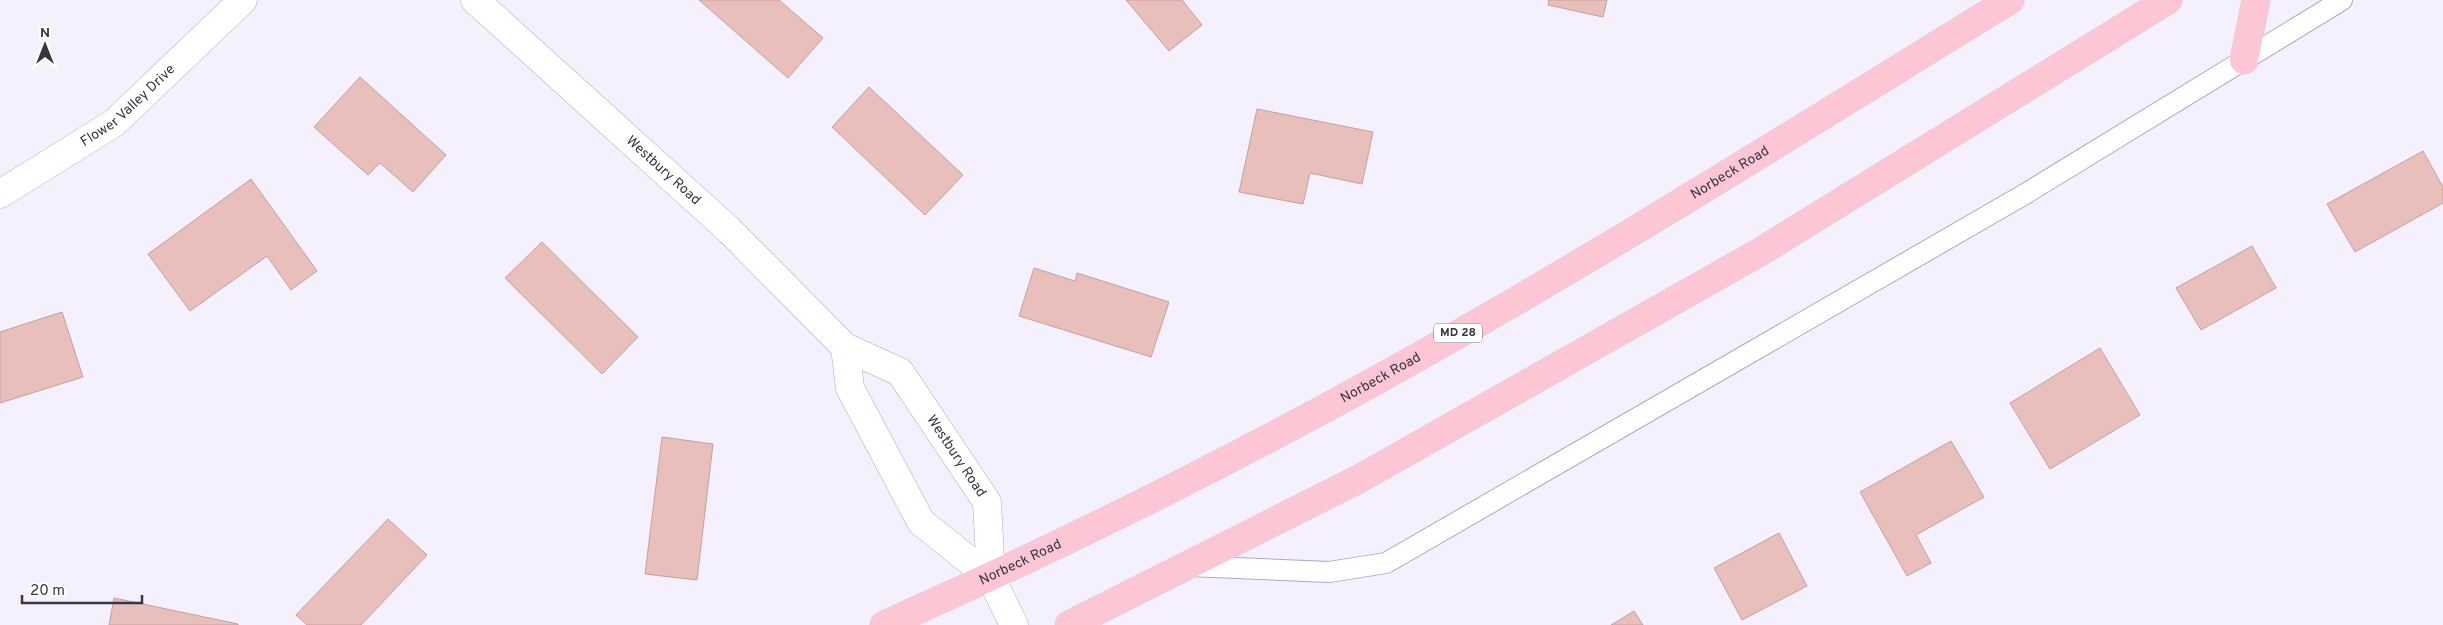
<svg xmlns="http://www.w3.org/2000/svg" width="2443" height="625" font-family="Overpass,sans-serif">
  <rect width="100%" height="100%" fill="#f4f0fe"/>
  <!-- building -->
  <g fill="#e8bfbb" stroke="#c79f9b">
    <polygon points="699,0 779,0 823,38 788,78"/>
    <polygon points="1126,0 1182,0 1202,25 1169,51"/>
    <polygon points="1549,0 1607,0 1603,17 1548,5"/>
    <polygon points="360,77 446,155 413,192 380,163 368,175 314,127"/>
    <polygon points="869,87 963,175 925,215 832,127"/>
    <polygon points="1257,109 1373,132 1362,184 1310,173 1303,204 1239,192"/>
    <polygon points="2423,151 2443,187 2443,203 2355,252 2327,204"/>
    <polygon points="251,179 317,271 291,290 267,256 190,311 148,254"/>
    <polygon points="542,242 638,337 602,374 505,278"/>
    <polygon points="2252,246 2276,288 2201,330 2176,288"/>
    <polygon points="1034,268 1075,281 1077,273 1169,302 1151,357 1019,316"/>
    <polygon points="62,312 83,377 0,403 0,332"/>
    <polygon points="2100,348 2140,415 2050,469 2010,403"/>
    <polygon points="662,437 713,444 697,580 645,574"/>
    <polygon points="1951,441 1984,497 1916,535 1931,563 1907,576 1860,492"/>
    <polygon points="388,519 427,555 361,625 307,625 296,615"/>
    <polygon points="1779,533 1807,586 1742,620 1714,568"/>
    <polygon points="114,598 238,624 238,625 109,625"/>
    <polygon points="1634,611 1643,625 1611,625"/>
  </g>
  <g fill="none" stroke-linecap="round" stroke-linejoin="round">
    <defs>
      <polyline id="service" points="1189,566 1329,572 1386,563 2025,194 2342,0"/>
      <g id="minor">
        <path id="s1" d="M 475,0 L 729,230 L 845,347 L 900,372 L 987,502 L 991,578 L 1014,625"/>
        <path id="s2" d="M 0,194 L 114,123 L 243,0"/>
        <polyline points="845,347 850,388 921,522 991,578"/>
      </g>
      <g id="primary">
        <polyline points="2244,60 2256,0"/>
        <path id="s3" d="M 884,625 C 1052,550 1216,469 1377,380 C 1592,261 1800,129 2010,0"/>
        <polyline points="1069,625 1359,479 1760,252 2168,0"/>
      </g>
    </defs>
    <!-- service casing -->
    <use href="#service" stroke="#b1a6c6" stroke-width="22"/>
    <!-- minor casing -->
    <use href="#minor" stroke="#b1a6c6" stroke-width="29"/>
    <!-- primary casing -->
    <use href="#primary" stroke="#d4d3d6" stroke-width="29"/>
    <!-- service -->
    <use href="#service" stroke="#fff" stroke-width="20"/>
    <!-- minor -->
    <use href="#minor" stroke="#fff" stroke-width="28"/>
    <!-- primary -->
    <use href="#primary" stroke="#fdc6d5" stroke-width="28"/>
  </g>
  <g text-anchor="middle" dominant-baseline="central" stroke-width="4.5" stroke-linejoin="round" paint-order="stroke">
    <!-- shield labels -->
    <rect fill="#fff" stroke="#75727b" stroke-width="1" x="1434" y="323.5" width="48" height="19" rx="4"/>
    <g font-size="12" font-weight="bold" fill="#3a3543">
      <text x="1458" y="333">MD 28</text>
    </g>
    <!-- street labels -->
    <g font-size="14" fill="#3a3543" stroke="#fff">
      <text stroke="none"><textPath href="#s2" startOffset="156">Flower Valley Drive</textPath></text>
      <text stroke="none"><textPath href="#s1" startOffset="254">Westbury Road</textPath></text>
      <text stroke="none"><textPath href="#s3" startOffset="960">Norbeck Road</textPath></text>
      <text stroke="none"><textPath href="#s3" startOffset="555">Norbeck Road</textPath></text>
      <text stroke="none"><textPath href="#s1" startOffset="669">Westbury Road</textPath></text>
      <text stroke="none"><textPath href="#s3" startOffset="150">Norbeck Road</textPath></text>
    </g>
  </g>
  <!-- north arrow -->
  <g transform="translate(45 45)" stroke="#ffffff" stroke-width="4" paint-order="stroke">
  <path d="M0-4L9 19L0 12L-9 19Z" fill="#3a3543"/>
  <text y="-8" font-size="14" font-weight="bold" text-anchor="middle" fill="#3a3543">N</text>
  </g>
  <!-- scale -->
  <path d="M22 595v8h120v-8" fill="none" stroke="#3a3543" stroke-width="2.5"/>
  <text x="30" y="595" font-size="15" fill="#3a3543" stroke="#ffffff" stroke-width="4" paint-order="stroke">20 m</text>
</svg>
